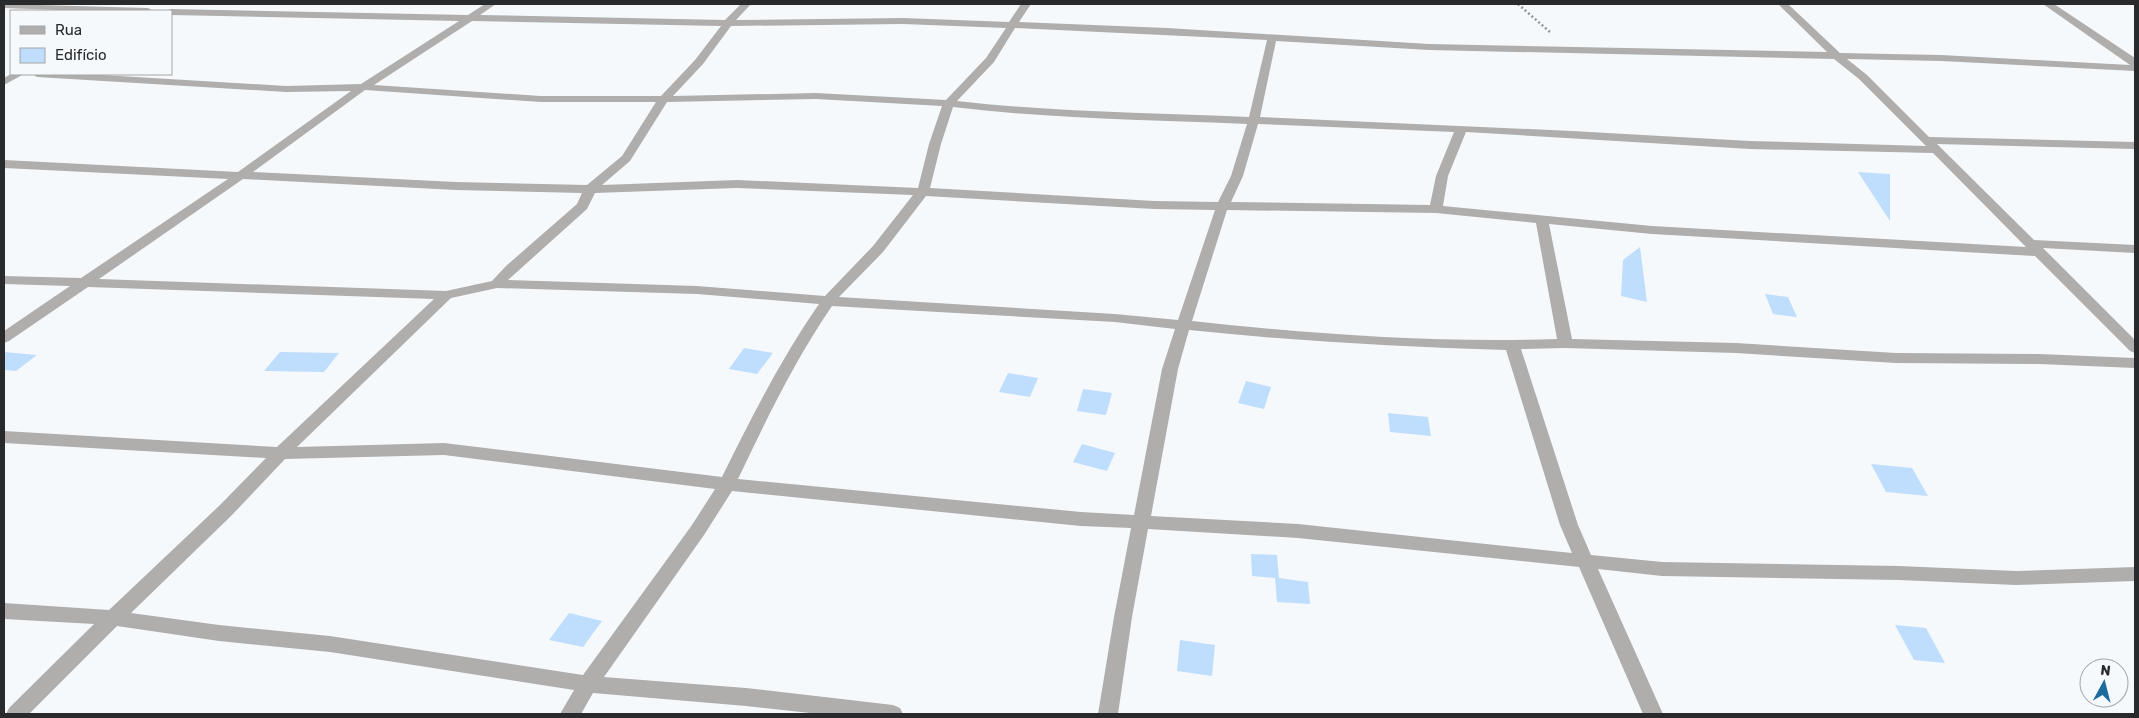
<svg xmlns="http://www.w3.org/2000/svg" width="2139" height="718" font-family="Rubik,sans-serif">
  <rect width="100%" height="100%" fill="#f6f9fb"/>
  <!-- building -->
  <g fill="#bfddfd">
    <polygon points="1858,172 1890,174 1890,221"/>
    <polygon points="1640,247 1647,302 1621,296 1623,260"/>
    <polygon points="1765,294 1788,297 1797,317 1773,314"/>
    <polygon points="744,348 773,353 757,374 729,369"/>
    <polygon points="4,352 37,355 16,371 4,370"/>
    <polygon points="280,352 339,353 324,372 264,371"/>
    <polygon points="1008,373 1038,378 1030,397 999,392"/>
    <polygon points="1246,381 1271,387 1264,409 1238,403"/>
    <polygon points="1083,389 1112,393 1106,415 1077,411"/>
    <polygon points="1388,413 1428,417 1431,436 1390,432"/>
    <polygon points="1082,444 1115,453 1107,471 1073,462"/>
    <polygon points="1871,464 1912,468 1928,496 1886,492"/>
    <polygon points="1251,554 1277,555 1279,578 1308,582 1310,604 1277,602 1275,578 1252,576"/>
    <polygon points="569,613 602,621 583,647 549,640"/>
    <polygon points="1895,625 1926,628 1945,663 1914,660"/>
    <polygon points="1180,640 1215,645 1212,676 1177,671"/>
  </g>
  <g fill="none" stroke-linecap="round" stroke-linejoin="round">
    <!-- path -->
    <polyline stroke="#939597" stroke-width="2.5" stroke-dasharray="2 2.5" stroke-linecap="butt" points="1518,4 1551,33"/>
    <!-- street -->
    <g fill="#afaead" fill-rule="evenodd">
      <polygon points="4,4 148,8 153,11 85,11 4,8"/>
      <path d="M 485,4 L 496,4 L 480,15 L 725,20 L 741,4 L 751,4 L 736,20 L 903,18 L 1009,22 L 1021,4 L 1031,4 L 1019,22 L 1167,28 L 1429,44 L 1827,52 L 1778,4 L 1788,4 L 1840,53 L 1941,55 L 2130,65 L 2043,4 L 2054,4 L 2135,58 L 2135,71 L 1941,61 L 1847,59 L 1867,75 L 1929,137 L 2135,142 L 2135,149 L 1937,144 L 2034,240 L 2135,245 L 2135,253 L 2043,248 L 2135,340 L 2135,353 L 2130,351 L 2035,256 L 1652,234 L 1549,224 L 1572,339 L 1736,343 L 1896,353 L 2039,354 L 2135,358 L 2135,368 L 2039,364 L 1896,363 L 1736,353 L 1565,348 L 1521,349 L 1578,525 L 1591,555 L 1662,562 L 1899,566 L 2016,571 L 2135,567 L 2135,581 L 2016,585 L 1899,580 L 1662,576 L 1598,569 L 1663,714 L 1643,714 L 1579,567 L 1298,538 L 1148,529 L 1132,617 L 1118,714 L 1098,714 L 1114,617 L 1131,528 L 1081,526 L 732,491 L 704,535 L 604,677 L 746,688 L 893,705 L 900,708 L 903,714 L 819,714 L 746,706 L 593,693 L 581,714 L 560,714 L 574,690 L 330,652 L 219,641 L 117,626 L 29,714 L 6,714 L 9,708 L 94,624 L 4,619 L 4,603 L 109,610 L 220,505 L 266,458 L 4,443 L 4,431 L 277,447 L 434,299 L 88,287 L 9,341 L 4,343 L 4,331 L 70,286 L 4,284 L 4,276 L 81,278 L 228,179 L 4,168 L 4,160 L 238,172 L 351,91 L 286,92 L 37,77 L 32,74 L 86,74 L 286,86 L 361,84 L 459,21 L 171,15 L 171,11 L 167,11 L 171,9 L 468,15 ZM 472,21 L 721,26 L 695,60 L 661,96 L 541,96 L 374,85 ZM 903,24 L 1006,28 L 986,58 L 946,100 L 816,93 L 673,96 L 703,64 L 731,26 ZM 1015,28 L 1267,40 L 1249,117 C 1152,113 1054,112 957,101 L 994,62 ZM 1276,41 L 1429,50 L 1834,59 L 1859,79 L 1926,146 L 1750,141 L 1572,131 L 1260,117 ZM 365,90 L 541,102 L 656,102 L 622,156 L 587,185 L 456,182 L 253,172 ZM 816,99 L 942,106 L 929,144 L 918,188 L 737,180 L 602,185 L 630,161 L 667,102 ZM 953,107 C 1051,119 1149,120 1247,124 L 1231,176 L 1218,202 L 1154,201 L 930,188 L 941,144 ZM 1258,124 L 1454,132 L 1436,176 L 1430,205 L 1231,202 L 1243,176 ZM 1466,132 L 1750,149 L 1933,153 L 2026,247 L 1652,226 L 1443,206 L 1448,176 ZM 243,179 L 456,190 L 582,193 L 577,204 L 506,266 L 492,281 L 446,291 L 99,279 ZM 737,188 L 913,195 L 873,246 L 825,296 L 697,286 L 508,280 L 587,209 L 595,193 ZM 926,196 L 1154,209 L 1215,210 L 1178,320 L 1115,314 L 839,297 L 883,252 ZM 1227,210 L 1436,213 L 1536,223 L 1557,339 C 1435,343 1313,334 1192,321 ZM 497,288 L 697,294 L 819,304 C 781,359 751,418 722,477 L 444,443 L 297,447 L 451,298 ZM 832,306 L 1115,322 L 1175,329 L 1162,369 L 1134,515 L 1081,512 L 738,479 C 766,420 795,360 832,306 ZM 1189,330 C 1295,341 1400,347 1506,350 L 1560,525 L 1572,553 L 1298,524 L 1151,516 L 1178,369 ZM 444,455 L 715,489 L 692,525 L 583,675 L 330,636 L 219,625 L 131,613 L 232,515 L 285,459 Z"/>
      <polygon points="11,74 24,74 4,85 4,78"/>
    </g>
  </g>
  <!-- border -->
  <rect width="2139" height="718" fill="none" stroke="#292a2b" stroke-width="10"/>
  <!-- legend -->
  <rect x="10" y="10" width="162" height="65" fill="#f6f9fb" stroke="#a4a6a8"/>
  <rect x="20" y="26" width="25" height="8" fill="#afaead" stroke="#a4a6a8"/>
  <text x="55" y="35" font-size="15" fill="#292a2b">Rua</text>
  <rect x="20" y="48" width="25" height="15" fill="#bfddfd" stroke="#a4a6a8"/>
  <text x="55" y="60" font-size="15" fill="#292a2b">Edifício</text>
  <!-- north arrow -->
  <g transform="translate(2104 683) rotate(7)"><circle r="24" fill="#f6f9fb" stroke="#a4a6a8"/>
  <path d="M0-4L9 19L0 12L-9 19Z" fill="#1c6b9d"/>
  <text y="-8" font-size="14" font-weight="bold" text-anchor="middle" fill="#292a2b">N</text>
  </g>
</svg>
